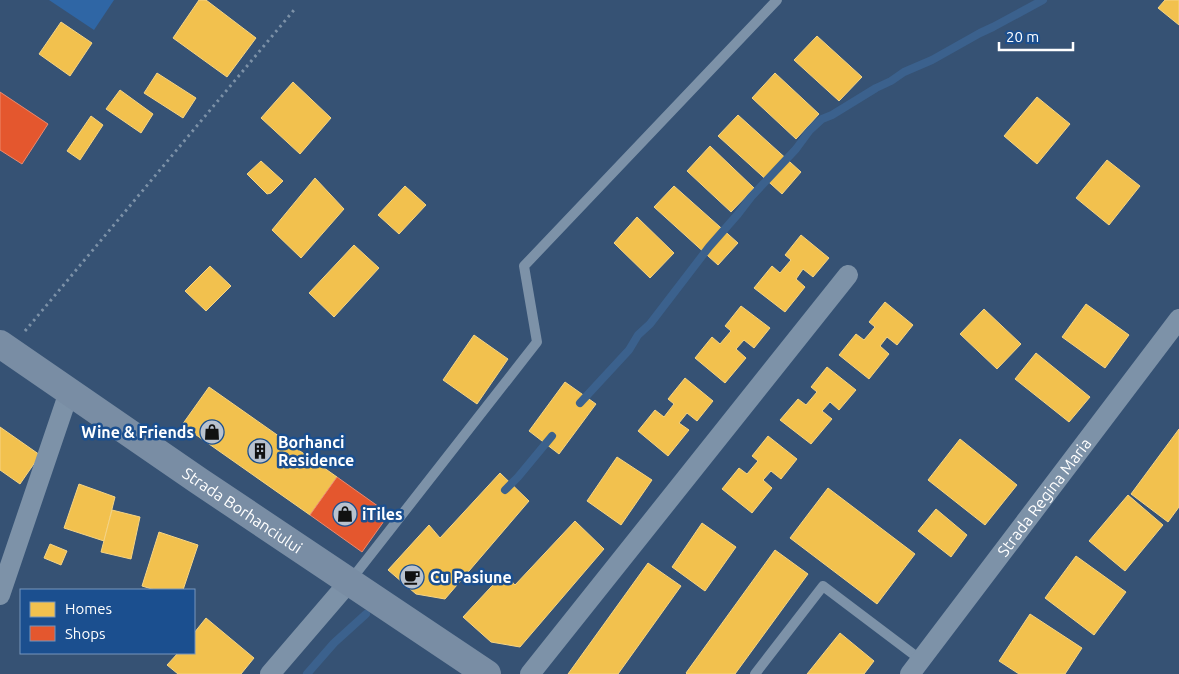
<svg xmlns="http://www.w3.org/2000/svg" width="1179" height="674" font-family="Ubuntu,sans-serif">
  <rect width="100%" height="100%" fill="#365274"/>
  <!-- green -->
  <polygon fill="#2f66a5" points="49,0 114,0 94,30"/>
  <!-- homes -->
  <g fill="#f2c14e" stroke="#f6d483">
    <polygon points="199,0 206,0 256,38 227,77 173,38"/>
    <polygon points="1165,0 1179,0 1179,25 1158,8"/>
    <polygon points="61,22 92,43 70,76 39,54"/>
    <polygon points="817,36 862,77 839,101 794,60"/>
    <polygon points="157,73 196,98 183,118 144,93"/>
    <polygon points="775,73 819,114 796,139 752,98"/>
    <polygon points="293,82 331,118 300,154 261,118"/>
    <polygon points="120,90 153,114 141,133 106,109"/>
    <polygon points="1037,97 1070,124 1037,164 1004,136"/>
    <polygon points="738,115 801,172 782,194 718,136"/>
    <polygon points="91,116 103,125 80,160 67,151"/>
    <polygon points="710,146 754,188 731,212 687,171"/>
    <polygon points="1107,160 1140,186 1109,225 1076,198"/>
    <polygon points="261,161 283,181 271,193 267,194 247,174"/>
    <polygon points="315,178 344,209 301,258 272,230"/>
    <polygon points="405,186 426,205 399,234 378,215"/>
    <polygon points="674,186 738,243 718,265 654,207"/>
    <polygon points="637,217 674,253 650,278 614,243"/>
    <polygon points="801,235 829,258 813,277 803,269 796,279 805,287 785,312 754,288 772,266 780,273 791,260 785,255"/>
    <polygon points="354,245 379,268 334,317 309,293"/>
    <polygon points="210,266 231,286 206,311 185,291"/>
    <polygon points="885,302 913,325 897,345 887,337 880,346 889,354 869,379 839,355 856,334 864,340 875,327 869,322"/>
    <polygon points="1086,304 1129,335 1105,368 1062,337"/>
    <polygon points="741,306 770,328 754,348 744,340 736,349 746,358 725,383 695,358 712,337 720,344 731,331 725,326"/>
    <polygon points="984,309 1021,344 997,369 960,334"/>
    <polygon points="474,335 508,359 477,404 443,380"/>
    <polygon points="1036,353 1090,397 1069,422 1015,379"/>
    <polygon points="827,367 856,390 839,410 830,402 822,411 832,419 811,444 780,420 798,399 806,405 817,392 811,387"/>
    <polygon points="685,378 713,401 697,421 687,413 679,423 689,430 668,456 638,431 655,410 664,417 674,404 668,399"/>
    <polygon points="565,382 596,404 559,454 529,431"/>
    <polygon points="209,387 337,477 310,515 182,425"/>
    <polygon points="0,427 40,455 20,484 0,470"/>
    <polygon points="1179,429 1179,507 1168,522 1131,494"/>
    <polygon points="768,436 797,459 781,479 771,471 763,480 772,488 752,513 722,489 739,468 747,474 758,461 752,456"/>
    <polygon points="960,439 1017,485 985,525 928,480"/>
    <polygon points="617,457 652,480 621,525 587,501"/>
    <polygon points="500,473 529,501 445,599 416,594 388,570 429,525 440,538"/>
    <polygon points="79,484 115,497 104,541 64,528"/>
    <polygon points="828,488 915,554 877,604 790,538"/>
    <polygon points="1128,495 1163,525 1125,571 1089,541"/>
    <polygon points="936,509 967,535 951,557 918,531"/>
    <polygon points="112,510 140,517 131,559 101,552"/>
    <polygon points="575,521 604,549 520,647 491,642 463,617 504,573 515,585"/>
    <polygon points="702,523 736,547 705,591 672,567"/>
    <polygon points="159,532 198,545 183,590 155,590 142,586"/>
    <polygon points="50,544 67,551 61,565 44,558"/>
    <polygon points="775,550 808,574 735,674 687,674 686,673"/>
    <polygon points="1076,556 1126,592 1094,635 1045,598"/>
    <polygon points="648,563 681,586 618,674 568,674"/>
    <polygon points="1030,614 1082,648 1065,674 1019,674 999,661"/>
    <polygon points="206,618 254,658 241,674 178,674 167,665 178,653 194,653 194,633"/>
    <polygon points="840,633 874,661 864,674 807,674"/>
  </g>
  <!-- shops -->
  <g fill="#e4572e" stroke="#ec896d">
    <polygon points="0,92 48,124 22,164 0,150"/>
    <polygon points="337,477 389,514 362,552 310,515"/>
  </g>
  <g fill="none" stroke-linecap="round" stroke-linejoin="round">
    <!-- stream -->
    <g stroke="#3b618d" stroke-width="8">
      <polyline points="580,403 629,350 638,335 650,324 709,247 738,214 751,197 796,149 810,130 822,119 832,115 876,88 891,81 904,72 932,60 980,33 993,27 1043,0"/>
      <polyline points="505,490 518,477 552,436"/>
      <polyline points="307,674 334,643 366,614"/>
    </g>
    <!-- path -->
    <polyline stroke="#7d92a8" stroke-width="3" stroke-dasharray="2.5 4" stroke-linecap="butt" points="25,331 294,10"/>
    <!-- lane -->
    <g stroke="#7d92a8" stroke-width="10">
      <polyline points="350,581 537,342 524,266 777,0"/>
      <polyline points="755,674 823,586 921,660"/>
    </g>
    <!-- street -->
    <g stroke="#7d92a8" stroke-width="20">
      <polyline points="0,595 69,392"/>
      <polyline points="270,674 349,582"/>
      <polyline points="530,674 848,275"/>
      <path id="s1" d="M 910,674 L 1179,319"/>
    </g>
    <!-- secondary -->
    <path stroke="#798da4" stroke-width="28" id="s2" d="M 0,344 L 199,481 L 487,674"/>
  </g>
  <!-- icons -->
  <defs>
    <symbol id="shop-disc" viewBox="-11 -11 22 22"><circle r="9.5" fill="#b9c2ce" stroke="#1b4f8f"/><path d="M-5-2.5h2.3a2.7 3.5 0 0 1 5.4 0H5L5.5 6h-11ZM-1.5-2.5h3a1.5 2.3 0 0 0-3 0Z" fill="#111"/></symbol>
    <symbol id="building-disc" viewBox="-11 -11 22 22"><circle r="9.5" fill="#b9c2ce" stroke="#1b4f8f"/><path d="M-4-6H4V6H1V3H-1V6H-4ZM-2.5-4.3h1.7v1.8h-1.7ZM.8-4.3h1.7v1.8H.8ZM-2.5-1h1.7V.8h-1.7ZM.8-1h1.7V.8H.8Z" fill="#111"/></symbol>
    <symbol id="cafe-disc" viewBox="-11 -11 22 22"><circle r="9.5" fill="#b9c2ce" stroke="#1b4f8f"/><path d="M-5.5-4.5H6V0H3Q3 3.5 0 3.5H-2.5Q-5.5 3.5-5.5 0ZM3-3.2v2h1.7v-2ZM-6 4.5H4V6H-6Z" fill="#111"/></symbol>
  </defs>
  <g fill-rule="evenodd">
    <use href="#shop-disc" x="198" y="418" width="28" height="28"/>
    <use href="#building-disc" x="246" y="437" width="28" height="28"/>
    <use href="#shop-disc" x="331" y="500" width="28" height="28"/>
    <use href="#cafe-disc" x="398" y="563" width="28" height="28"/>
  </g>
  <g text-anchor="middle" dominant-baseline="central" stroke-width="5" stroke-linejoin="round" paint-order="stroke">
    <!-- poi labels -->
    <g font-size="16" font-weight="bold" fill="#fff" stroke="#1b4f8f" text-anchor="start">
      <text x="194" y="432" text-anchor="end">Wine &amp; Friends</text>
      <text x="278" y="442">Borhanci<tspan x="278" dy="18">Residence</tspan></text>
      <text x="362" y="514">iTiles</text>
      <text x="430" y="577">Cu Pasiune</text>
    </g>
    <!-- street labels -->
    <g font-size="16" fill="#fff" stroke="#1b4f8f">
      <text stroke="none"><textPath href="#s1" startOffset="222">Strada Regina Maria</textPath></text>
      <text stroke="none"><textPath href="#s2" startOffset="294">Strada Borhanciului</textPath></text>
    </g>
  </g>
  <!-- legend -->
  <rect x="20" y="589" width="175" height="65" fill="#1b4f8f" stroke="#7695bc"/>
  <rect x="30" y="602" width="25" height="15" fill="#f2c14e" stroke="#7695bc"/>
  <text x="65" y="614" font-size="15" fill="#ffffff">Homes</text>
  <rect x="30" y="626" width="25" height="15" fill="#e4572e" stroke="#7695bc"/>
  <text x="65" y="639" font-size="15" fill="#ffffff">Shops</text>
  <!-- scale -->
  <path d="M999 42v8h74v-8" fill="none" stroke="#ffffff" stroke-width="2.5"/>
  <text x="1006" y="42" font-size="15" fill="#ffffff" stroke="#1b4f8f" stroke-width="4" paint-order="stroke">20 m</text>
</svg>
